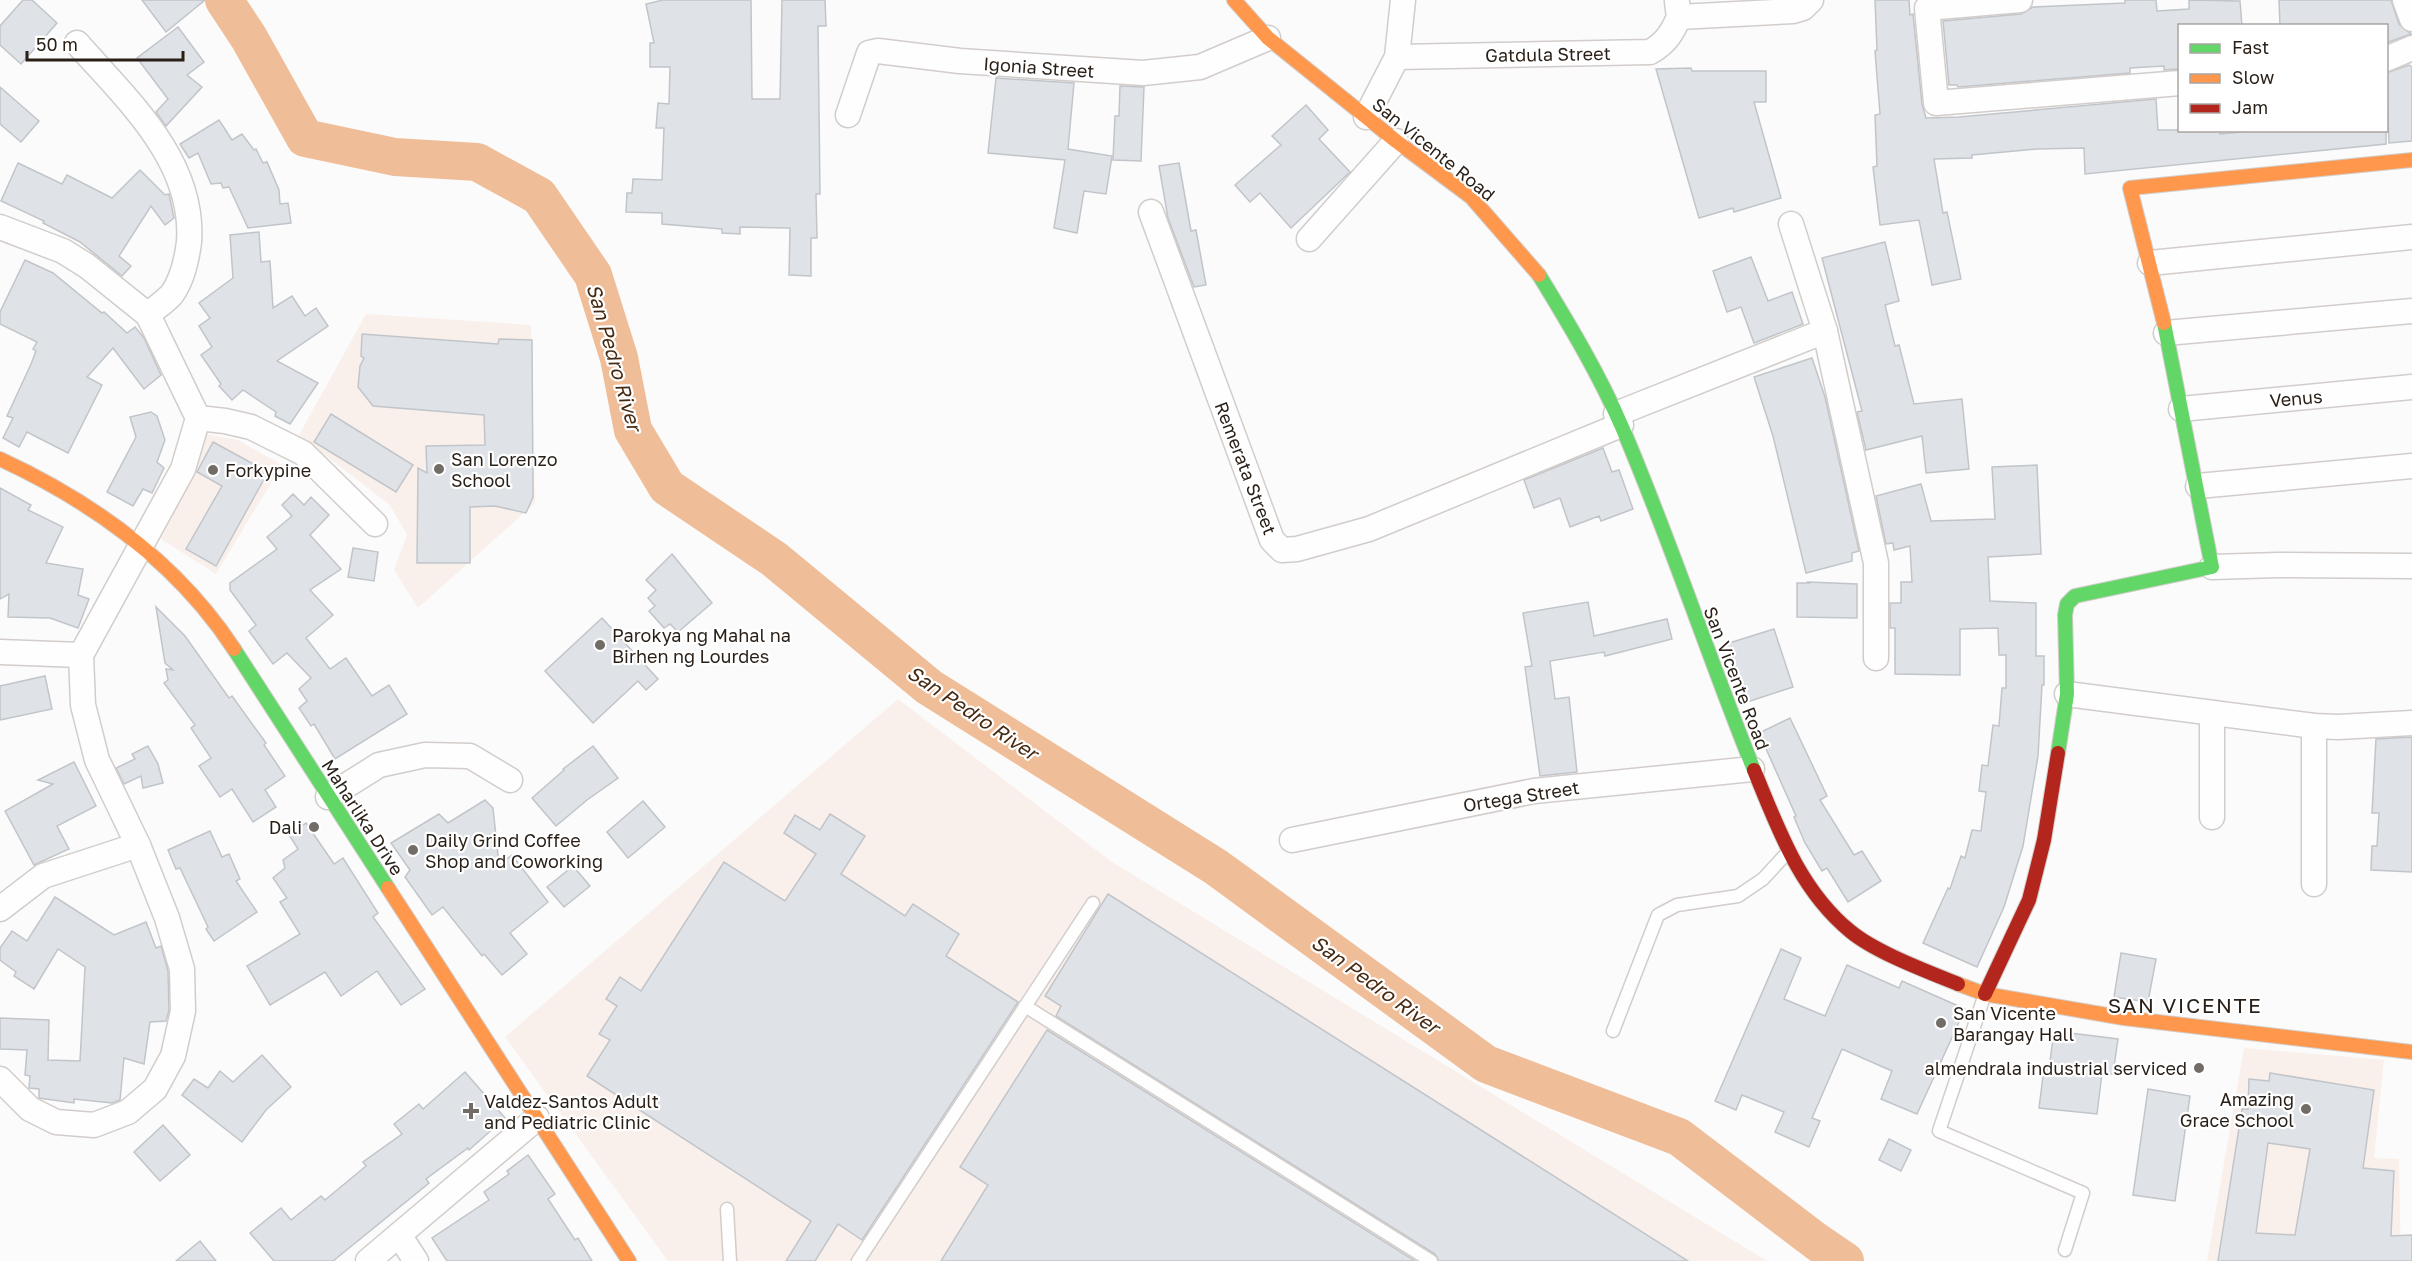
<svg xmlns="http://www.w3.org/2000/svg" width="2412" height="1261" font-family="'Golos Text',sans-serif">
  <rect width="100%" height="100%" fill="#fbfbfb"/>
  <!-- built -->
  <g fill="#f9f0eb">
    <polygon points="366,314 531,325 535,503 418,608 394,570 407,535 390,505 299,435"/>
    <polygon points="206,434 238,440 282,465 216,574 161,539 190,481"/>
    <polygon points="898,699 1112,862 1767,1261 668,1261 505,1037"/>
    <polygon points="2244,1048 2384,1060 2374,1158 2399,1159 2401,1261 2207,1261"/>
  </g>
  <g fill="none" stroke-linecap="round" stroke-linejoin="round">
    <!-- river -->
    <polyline stroke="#efbd98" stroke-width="38" points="224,0 249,38 305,138 395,157 477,162 539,196 593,275 619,358 633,430 667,487 774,559 929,687 1216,867 1486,1064 1679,1137 1817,1242 1845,1261"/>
  </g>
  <!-- building -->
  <g fill="#dfe3e7" stroke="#c1c5ca" stroke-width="1.5" fill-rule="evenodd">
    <polygon points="23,0 32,0 57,23 21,64 0,45 0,26"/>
    <polygon points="142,0 205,0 166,32"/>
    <polygon points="663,0 751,0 752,99 780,99 782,0 825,0 826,26 818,26 820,194 816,194 817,238 811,238 811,276 789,275 790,228 740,227 740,234 722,233 722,229 662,224 662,213 626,212 627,193 632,193 633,179 662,180 664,128 656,128 658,103 669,104 670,67 650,67 650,43 654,43 646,4"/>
    <polygon points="1875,0 1909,0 1910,15 1913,14 1922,104 1926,118 1959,117 2156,99 2158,130 2220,130 2220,134 2264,130 2386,130 2386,144 2085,174 2084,148 2037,149 1972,155 1972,158 1934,159 1943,213 1947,212 1961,279 1932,285 1919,220 1880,225 1873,167 1877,166 1875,115 1880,114 1875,51 1877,50"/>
    <polygon points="2125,0 2156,0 2157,11 2189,9 2189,0 2240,1 2242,26 2180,26 2180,69 2164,70 2164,66 2130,68 2130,73 1958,87 1957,85 1949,85 1943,21 2021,14 2033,7 2125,3"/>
    <polygon points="2279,0 2391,0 2399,24 2411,34 2386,43 2386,26 2280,26"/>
    <polygon points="178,27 204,62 187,75 202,87 166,126 156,112 168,99 137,58"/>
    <polygon points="2409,65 2412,67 2412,141 2389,143 2386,73"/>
    <polygon points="1691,68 1692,71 1766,71 1766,102 1754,102 1781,198 1734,212 1733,208 1699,218 1656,69"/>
    <polygon points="996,78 1074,83 1068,149 1112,156 1106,194 1084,191 1077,233 1054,228 1065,160 988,153"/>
    <polygon points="1120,86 1144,87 1141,161 1113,160 1115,116 1119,116"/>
    <polygon points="0,87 39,121 21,142 0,124"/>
    <polygon points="1306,105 1328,130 1319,139 1350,172 1291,228 1260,193 1250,202 1235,185 1281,145 1272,136"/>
    <polygon points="219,120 232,140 242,134 254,150 256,149 263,163 267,162 279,190 280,204 288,203 291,223 248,228 229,187 223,188 221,183 211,184 198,153 189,158 180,144"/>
    <polygon points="18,163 62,184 67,175 112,198 140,170 165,195 169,194 174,218 165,225 151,206 119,256 131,266 122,276 80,242 43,223 44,221 1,201"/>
    <polygon points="1179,163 1191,231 1196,230 1206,285 1194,287 1168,218 1159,166"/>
    <polygon points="259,232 261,262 270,261 273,308 292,296 305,316 316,308 328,326 277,361 318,383 290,424 275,416 276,412 243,390 232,400 219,386 221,384 201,355 212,347 199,326 210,318 199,303 233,278 230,235"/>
    <polygon points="1885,242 1899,301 1885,305 1895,346 1899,345 1914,404 1962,399 1969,469 1926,473 1922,436 1866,450 1857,412 1862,411 1822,258"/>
    <polygon points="1751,257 1768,301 1792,292 1803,324 1754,343 1741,307 1727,312 1713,271"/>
    <polygon points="25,260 53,273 102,313 104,312 127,333 135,327 144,338 161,375 144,389 113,348 87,377 102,385 68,453 27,432 19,447 3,438 13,418 7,416 31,364 36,351 33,349 37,342 0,324 0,312"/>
    <polygon points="362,334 498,344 499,339 532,340 533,497 526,513 495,506 470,507 470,563 417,563 418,468 427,473 426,446 485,445 484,415 373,406 358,387 360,366 364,358 361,356"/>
    <polygon points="1812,358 1825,397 1859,551 1852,553 1852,561 1806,573 1773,436 1754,377"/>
    <polygon points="151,412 157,416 165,440 157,462 164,468 152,493 143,489 133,506 107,492 136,437 130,417"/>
    <polygon points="331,414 413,465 396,492 314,442"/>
    <polygon points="213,442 268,472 216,566 186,549 222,486 197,472"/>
    <polygon points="1603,448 1612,472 1619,470 1633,509 1601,521 1599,516 1570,527 1560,498 1534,508 1524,480"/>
    <polygon points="2037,465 2041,554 1988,557 1990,601 2036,603 2036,656 2044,656 2044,685 2042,685 2038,756 2023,846 2004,907 1977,967 1923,943 1948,888 1950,889 1961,856 1965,858 1972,830 1981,831 1986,792 1979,791 1982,765 1988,766 1993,725 1999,726 2002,688 2006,688 2006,655 1999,655 1998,628 1960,629 1960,675 1895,674 1895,628 1890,628 1890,603 1901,603 1901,582 1912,582 1910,546 1894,550 1893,543 1886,544 1876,496 1921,484 1931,521 1995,519 1992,467"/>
    <polygon points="0,488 31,505 28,510 63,527 46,563 83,569 78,595 89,599 78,628 50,618 8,617 9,594 0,599"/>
    <polygon points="293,494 304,505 311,497 329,515 310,535 341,569 310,590 333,615 306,638 330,669 346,658 372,696 389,685 407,714 335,759 314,724 311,726 299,708 307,701 299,689 311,678 287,653 273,664 249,631 256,625 230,590 230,583 277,549 267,537 292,516 282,505"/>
    <polygon points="353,548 378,552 374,581 348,577"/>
    <polygon points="672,554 712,603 678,632 670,624 664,628 649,611 655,606 648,598 656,590 646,580"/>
    <polygon points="1808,582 1857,584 1857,618 1797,617 1797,583 1809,583"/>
    <polygon points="1588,602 1594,636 1667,619 1672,639 1605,656 1604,652 1550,661 1555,699 1569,697 1577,772 1540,776 1525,667 1532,666 1523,613"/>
    <polygon points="156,607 185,636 229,698 232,696 266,743 264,745 285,776 265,790 276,807 253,822 232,789 220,797 199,766 211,758 191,728 195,725 164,683 168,680 166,669 173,670 165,663"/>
    <polygon points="602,618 658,679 646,690 638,681 593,723 545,671"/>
    <polygon points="1774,629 1793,687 1747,702 1726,644"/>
    <polygon points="45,676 52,709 0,720 0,686"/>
    <polygon points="1790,718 1827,796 1820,800 1854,855 1862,851 1881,881 1848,902 1827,868 1822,871 1805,843 1794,817 1796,816 1759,733"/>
    <polygon points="2412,737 2412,872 2371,870 2372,846 2377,846 2379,813 2372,813 2376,739"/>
    <polygon points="148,746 158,764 163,783 143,788 141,776 124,784 116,768 135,759 132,754"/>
    <polygon points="593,746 618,778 587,800 556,826 532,798 564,770 563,769"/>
    <polygon points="74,762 96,806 57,826 69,849 34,865 5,811 53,784 38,780"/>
    <polygon points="485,800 493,808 499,865 512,855 548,902 510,933 527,954 502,975 484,954 482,956 443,907 432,915 405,877 410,870 391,843 439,814 448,823"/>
    <polygon points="643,801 665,827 628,858 607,832"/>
    <polygon points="830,814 865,836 841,874 905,916 913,904 959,934 946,956 1018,1002 862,1240 838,1224 815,1261 786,1261 811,1221 587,1076 610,1040 599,1034 617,1006 606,999 620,977 641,991 724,862 785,901 816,854 784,833 795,815 820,830"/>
    <polygon points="306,823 334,864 343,858 378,913 373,917 425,989 401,1005 377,971 341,996 325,972 270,1005 247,966 300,934 280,902 287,898 273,878 285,868 283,860 298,849 289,835"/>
    <polygon points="210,831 222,857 229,854 240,879 236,881 257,912 214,941 206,929 208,927 180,868 176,869 168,850"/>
    <polygon points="573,866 590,886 564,907 547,887"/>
    <polygon points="1108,894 1688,1261 1439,1261 1435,1254 1056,1016 1061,1006 1045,996"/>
    <polygon points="55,897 114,935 146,922 156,948 161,946 168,971 169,1010 166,1021 150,1022 144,1064 124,1058 120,1100 112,1103 74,1099 74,1103 39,1098 39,1089 29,1088 30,1076 25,1075 27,1050 0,1049 0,1018 49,1020 48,1060 80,1061 85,967 58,949 34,989 14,976 16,972 0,960 0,948 12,931 27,941"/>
    <polygon points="1781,949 1801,958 1784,999 1825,1016 1847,965 1899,988 1902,981 1965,1009 1917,1114 1881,1099 1892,1071 1842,1049 1812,1118 1820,1121 1809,1147 1775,1132 1784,1112 1742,1095 1736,1110 1715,1101"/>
    <polygon points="2121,953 2156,959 2148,1002 2114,997"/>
    <polygon points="1047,1030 1415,1261 941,1261 988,1185 960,1167"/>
    <polygon points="2054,1031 2118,1039 2113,1074 2102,1073 2097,1114 2039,1108 2044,1068 2049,1069"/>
    <polygon points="262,1055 291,1087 266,1110 242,1142 182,1095 194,1079 208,1088 220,1071 233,1082"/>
    <polygon points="465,1072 505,1118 469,1150 468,1148 426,1179 429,1183 333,1261 274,1261 250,1233 281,1208 291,1220 321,1196 325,1200 366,1166 363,1162 402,1134 394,1124 419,1104 423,1109"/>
    <path d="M 2270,1073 L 2374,1090 L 2363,1168 L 2394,1171 L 2391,1236 L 2412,1235 L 2412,1261 L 2218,1261 L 2242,1109 L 2248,1109 L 2249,1079 L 2269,1081 ZM 2268,1143 L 2310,1149 L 2295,1235 L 2256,1233 Z"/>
    <polygon points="2148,1089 2190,1096 2175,1201 2133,1195"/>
    <polygon points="163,1125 190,1155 160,1181 134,1152"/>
    <polygon points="1889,1139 1911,1150 1901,1171 1879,1160"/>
    <polygon points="528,1155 555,1194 548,1199 575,1240 578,1238 592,1261 447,1261 432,1238 489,1200 484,1192 509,1174 507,1171"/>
    <polygon points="200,1241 216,1261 176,1261"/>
  </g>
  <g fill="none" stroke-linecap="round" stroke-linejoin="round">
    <defs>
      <g id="lane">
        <polyline points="1985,994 1939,1131 2083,1193 2065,1250"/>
        <polyline points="1025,1006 1431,1261"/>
        <polyline points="1613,1031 1658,915 1677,905 1738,896 1763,879 1787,853"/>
        <polyline points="727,1209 730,1261"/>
        <polyline points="858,1261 1093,903"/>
      </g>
      <g id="street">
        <polyline points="2020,0 1927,8 1936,103 2180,83"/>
        <polyline points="2405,0 2412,19"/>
        <polyline points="1677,2 1679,17 1793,11 1803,8 1811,0"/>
        <path d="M 77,43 C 126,99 195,160 189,242 C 187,258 182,280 172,294 C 165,302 155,308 148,315"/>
        <path d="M 1397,57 L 1650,52 C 1666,43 1672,33 1679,17"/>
        <polyline points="2386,59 2412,48"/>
        <polyline points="848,115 869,53 878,51 960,61 1143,73 1200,67 1268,38"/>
        <polyline points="1366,117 1397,57 1403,0"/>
        <polyline points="1151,212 1272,540 1282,550 1297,549 1369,529 1621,425"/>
        <polyline points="1791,224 1825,331"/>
        <polyline points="0,227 63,251 87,266 148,315 198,418 183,469 81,655 83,705 97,760 138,845 167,918 182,969 183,1011 173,1056 155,1089 128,1112 94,1125 56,1122 30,1109 0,1079"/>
        <polyline points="1309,239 1396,141"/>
        <polyline points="2150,263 2412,237"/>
        <polyline points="2166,333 2412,311"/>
        <polyline points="2181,409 2412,387"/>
        <polyline points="1616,414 1825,331 1876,563 1876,658"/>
        <polyline points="198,418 225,421 251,427 303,453 375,524"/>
        <polyline points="2198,486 2412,466"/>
        <polyline points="2212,567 2278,565 2412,566"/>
        <polyline points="0,652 81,655"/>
        <polyline points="2067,694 2314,726 2338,727 2412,723"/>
        <polyline points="2212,713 2212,817"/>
        <polyline points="2314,726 2314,884"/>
        <polyline points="328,797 379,765 425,755 470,756 510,780"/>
        <polyline points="1292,840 1534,791 1752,769"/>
        <polyline points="0,909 43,876 138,845"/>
        <polyline points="399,1235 416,1261"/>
        <polyline points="368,1261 537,1118"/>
      </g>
      <g id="fast">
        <path d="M 1539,275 C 1569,324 1599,374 1622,427 C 1670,539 1708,656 1754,770"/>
        <polyline points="234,649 388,888"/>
        <polyline points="2058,753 2067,694 2065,615 2067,604 2075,596 2212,567 2164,323"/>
      </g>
      <g id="slow">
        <polyline points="1234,0 1268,38 1396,141 1471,197 1539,275"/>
        <polyline points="2164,323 2130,188 2412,160"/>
        <path d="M 0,459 C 93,502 177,562 234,649"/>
        <polyline points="388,888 629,1261"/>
        <polyline points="1958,984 1985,994 2124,1018 2412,1052"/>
      </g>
      <g id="jam">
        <path d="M 1754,770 C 1778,828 1799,889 1850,931 C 1875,952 1926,971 1958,984"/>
        <polyline points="1985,994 2029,900 2044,840 2058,753"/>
      </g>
    </defs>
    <!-- lane casing -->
    <use href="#lane" stroke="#d2cdca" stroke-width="15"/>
    <!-- street casing -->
    <use href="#street" stroke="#d2cdca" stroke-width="27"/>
    <!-- fast casing -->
    <use href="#fast" stroke="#d2cdca" stroke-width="16"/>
    <!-- slow casing -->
    <use href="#slow" stroke="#d2cdca" stroke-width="16"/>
    <!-- jam casing -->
    <use href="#jam" stroke="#d2cdca" stroke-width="16"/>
    <!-- lane -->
    <use href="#lane" stroke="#fefefe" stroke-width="12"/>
    <!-- street -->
    <use href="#street" stroke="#fefefe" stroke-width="24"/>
    <!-- fast -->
    <use href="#fast" stroke="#63d668" stroke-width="14"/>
    <!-- slow -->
    <use href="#slow" stroke="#ff974d" stroke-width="14"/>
    <!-- jam -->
    <use href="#jam" stroke="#b3261e" stroke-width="14"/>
  </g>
  <!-- markers -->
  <g fill="#726c67" stroke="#fff" stroke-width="2">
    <circle cx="439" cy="469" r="6"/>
    <circle cx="213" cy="470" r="6"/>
    <circle cx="600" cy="645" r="6"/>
    <circle cx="314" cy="827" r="6"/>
    <circle cx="413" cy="850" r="6"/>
    <circle cx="1941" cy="1023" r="6"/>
    <circle cx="2199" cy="1068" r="6"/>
    <circle cx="2306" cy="1109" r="6"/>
    <path d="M468 1102h6v6h6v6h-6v6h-6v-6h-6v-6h6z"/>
  </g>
  <g text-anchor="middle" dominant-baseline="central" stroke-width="4.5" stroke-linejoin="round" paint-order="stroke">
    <!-- street labels -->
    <g font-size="18" fill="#291f17" stroke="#fff">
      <text transform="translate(1548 54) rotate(-1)">Gatdula Street</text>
      <text transform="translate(1039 67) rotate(4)">Igonia Street</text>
      <text transform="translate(1434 149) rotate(39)">San Vicente Road</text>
      <text transform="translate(2296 398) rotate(-5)">Venus</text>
      <text transform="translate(1246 468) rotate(69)">Remerata Street</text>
      <text transform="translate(1737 678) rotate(69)">San Vicente Road</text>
      <text transform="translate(1521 796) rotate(-9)">Ortega Street</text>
      <text transform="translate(363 817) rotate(57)">Maharlika Drive</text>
    </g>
    <!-- poi labels -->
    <g font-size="18" fill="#291f17" stroke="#fff" text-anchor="start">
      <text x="451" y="459">San Lorenzo<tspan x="451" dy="21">School</tspan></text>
      <text x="225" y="470">Forkypine</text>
      <text x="612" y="635">Parokya ng Mahal na<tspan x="612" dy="21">Birhen ng Lourdes</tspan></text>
      <text x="302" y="827" text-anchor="end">Dali</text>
      <text x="425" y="840">Daily Grind Coffee<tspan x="425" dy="21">Shop and Coworking</tspan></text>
      <text x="1953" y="1013">San Vicente<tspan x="1953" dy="21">Barangay Hall</tspan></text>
      <text x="2187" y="1068" text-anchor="end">almendrala industrial serviced</text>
      <text x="2294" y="1099" text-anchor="end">Amazing<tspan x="2294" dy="21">Grace School</tspan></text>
      <text x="484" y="1101">Valdez-Santos Adult<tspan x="484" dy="21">and Pediatric Clinic</tspan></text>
    </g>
    <!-- water labels -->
    <g font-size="20" font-style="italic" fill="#472a12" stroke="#fff">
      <text transform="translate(615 357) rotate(74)">San Pedro River</text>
      <text transform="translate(973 712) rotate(34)">San Pedro River</text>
      <text transform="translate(1376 984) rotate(36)">San Pedro River</text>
    </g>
    <!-- quarter labels -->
    <g font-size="21" letter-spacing="1.5" fill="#291f17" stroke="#fff">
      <text x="2185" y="1005">SAN VICENTE</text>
    </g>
  </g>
  <!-- legend -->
  <rect x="2178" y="24" width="210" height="108" fill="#ffffff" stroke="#a9a5a2" stroke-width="1.5"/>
  <rect x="2190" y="44" width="30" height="9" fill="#63d668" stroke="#a9a5a2" stroke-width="1.5"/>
  <text x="2232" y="54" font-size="18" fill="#291f17">Fast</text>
  <rect x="2190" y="74" width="30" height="9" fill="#ff974d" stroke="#a9a5a2" stroke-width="1.5"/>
  <text x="2232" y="84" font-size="18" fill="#291f17">Slow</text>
  <rect x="2190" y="104" width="30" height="9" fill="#b3261e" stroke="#a9a5a2" stroke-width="1.5"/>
  <text x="2232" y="114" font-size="18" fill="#291f17">Jam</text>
  <!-- scale -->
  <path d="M27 51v9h156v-9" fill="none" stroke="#291f17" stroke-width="3"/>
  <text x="36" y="51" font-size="18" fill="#291f17" stroke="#ffffff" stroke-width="4.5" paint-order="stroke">50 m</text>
</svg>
